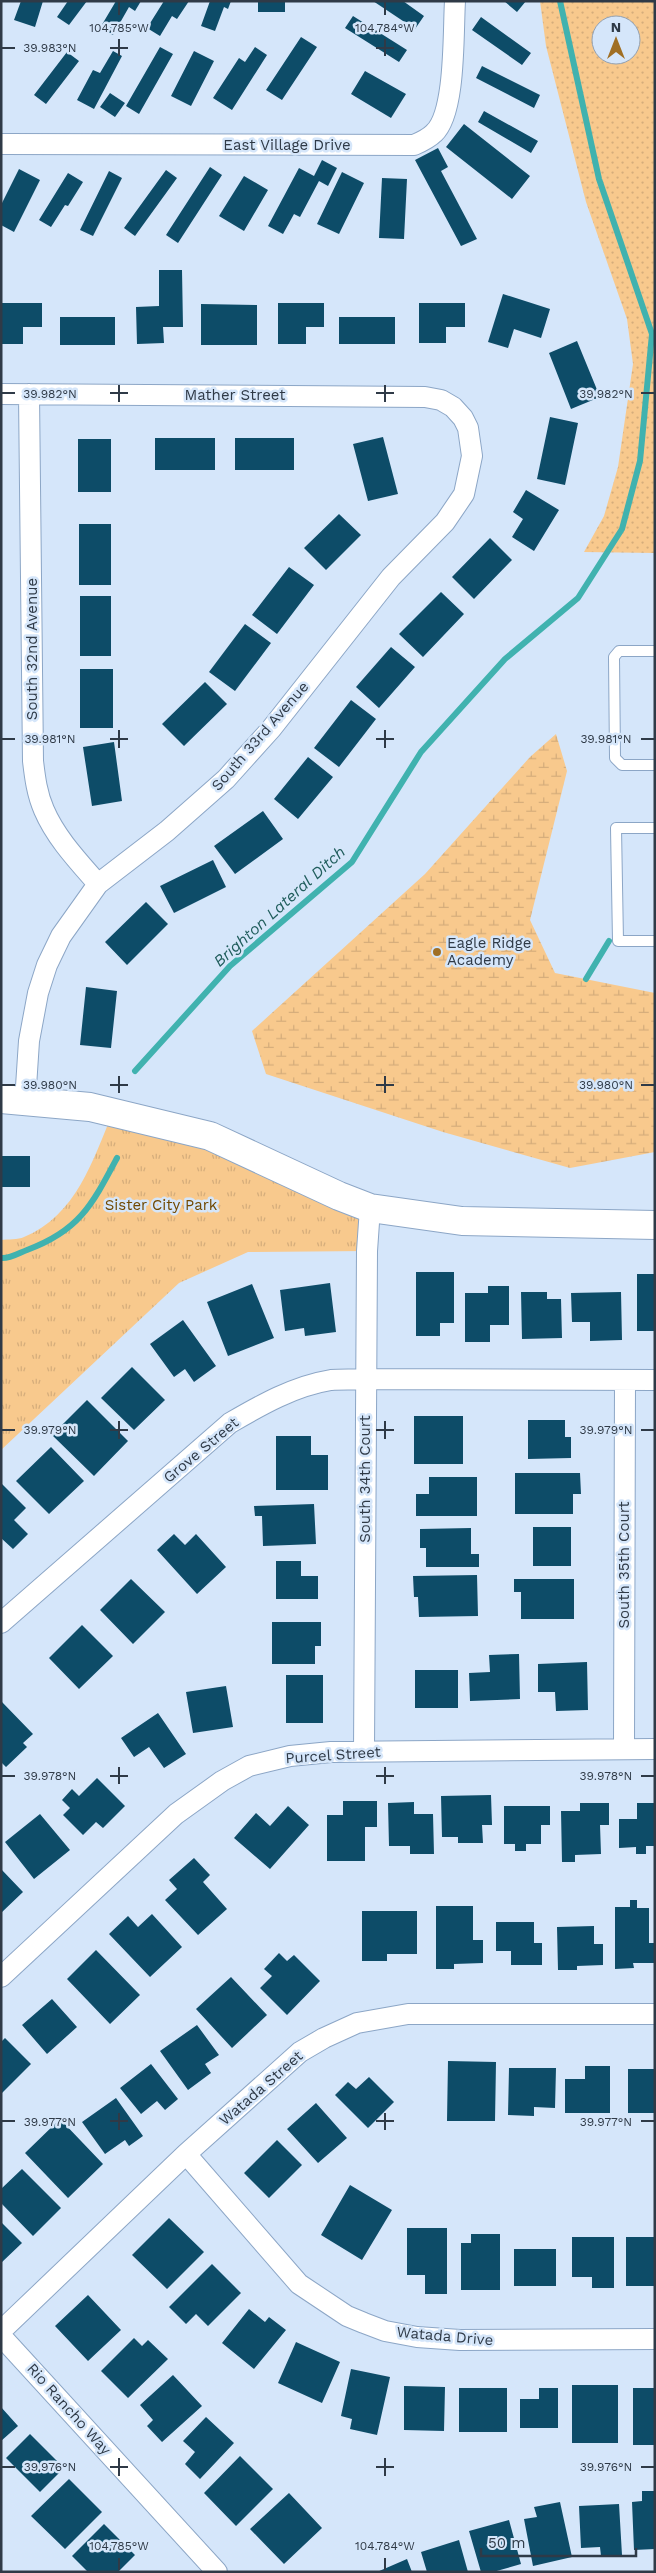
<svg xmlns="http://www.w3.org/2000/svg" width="656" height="2573" font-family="'Work Sans',sans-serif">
<defs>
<pattern id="grass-dots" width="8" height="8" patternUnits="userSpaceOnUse" patternTransform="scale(1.25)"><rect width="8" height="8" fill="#f8c98d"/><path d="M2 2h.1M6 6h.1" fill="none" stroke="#d5ad7b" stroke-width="1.8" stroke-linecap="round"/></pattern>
<pattern id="wetland-marsh" width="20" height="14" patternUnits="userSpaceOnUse" patternTransform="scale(1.25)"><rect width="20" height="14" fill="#f8c98d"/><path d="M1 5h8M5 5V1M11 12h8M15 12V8" fill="none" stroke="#d5ad7b"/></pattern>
<pattern id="park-tufts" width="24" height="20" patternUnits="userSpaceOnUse" patternTransform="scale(1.25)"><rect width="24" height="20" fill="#f8c98d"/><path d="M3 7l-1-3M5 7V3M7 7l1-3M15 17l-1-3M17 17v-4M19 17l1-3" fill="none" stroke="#d5ad7b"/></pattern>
</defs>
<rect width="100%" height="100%" fill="#d5e6fa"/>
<path fill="url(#grass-dots)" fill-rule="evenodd" d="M540,1H655V553L584,552L604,516L618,467L633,364L627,319L586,202L546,46ZM601,25H631V55H601Z"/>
<path fill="url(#wetland-marsh)" d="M556,734L567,771L530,920L555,973L655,993V1152L570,1168L443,1132L266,1074L252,1031L425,874L530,757Z"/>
<path fill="url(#park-tufts)" d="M113,1112L370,1208L367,1251L248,1252L179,1283L1,1450V1240C8,1239 18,1240 24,1237C76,1216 93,1160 113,1112Z"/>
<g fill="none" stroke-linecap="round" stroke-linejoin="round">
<path stroke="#40b2af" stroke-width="6" d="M586,979L609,941
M135,1071L230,966L352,862L421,752L505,659L578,598L622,529L640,461L652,334L599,179L560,1
M1,1258C10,1259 19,1253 27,1250C79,1231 92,1205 117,1158"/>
</g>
<path fill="#0d4c68" d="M21,1H43L35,27L14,20Z
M68,1H87L69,25L57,17Z
M116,1H141L135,11L129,7L113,35L100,28Z
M164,1H189L177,19L172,16L160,36L147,28Z
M210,1H231L228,9L224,7L215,31L201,26Z
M258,1H285V12H258Z
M373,1H403L424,16L415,29Z
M504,1H526L517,12Z
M353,16L407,50L399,62L345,28Z
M481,17L531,53L522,65L472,30Z
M301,37L317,47L282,100L266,90Z
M160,47L173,54L139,114L126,106Z
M255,47L267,55L232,110L213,98L239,58L245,62Z
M113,51L122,56L94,109L77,100L93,70L100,73Z
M194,51L214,61L191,106L171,96Z
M67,52L79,61L46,104L34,95Z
M482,66L540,95L534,108L476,78Z
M365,71L406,94L391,118L351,94Z
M110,93L125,103L115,117L100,107Z
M484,111L538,141L531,153L478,122Z
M464,124L530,176L512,199L446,147Z
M438,148L448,167L441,171L477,239L461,246L415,160Z
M322,160L337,168L328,186L319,181L300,217L294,214L283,234L268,226L299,168L314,176Z
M210,167L222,175L178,243L166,235Z
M19,169L40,180L14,232L1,225V205Z
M166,170L177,178L135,236L124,228Z
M109,171L122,178L93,236L80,230Z
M342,172L364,183L339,234L317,224Z
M68,173L83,182L68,206L65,205L51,227L39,220Z
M244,176L268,190L244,231L219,216Z
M382,178L407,179L404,239L379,238Z
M159,270H182L183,327H163L164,343L137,344L136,307L159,306Z
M503,294L550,309L541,338L514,329L508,348L488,342Z
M1,303H42V327H23V344H1Z
M278,303H324V327H306V344H278Z
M419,303H465V327H446V343H419Z
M201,304L257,305V345H201Z
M60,317H115V345H60Z
M339,317H395V344H339Z
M577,341L600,397L571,409L549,353Z
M550,417L578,423L565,485L537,479Z
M383,437L398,494L368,501L353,444Z
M155,438H215V470H155Z
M235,438H294V470H235Z
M78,439H111V492H78Z
M526,490L559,510L534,551L512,537L523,519L513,512Z
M339,514L361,535L326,570L304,548Z
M79,524H111V585H79Z
M490,538L512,560L474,599L452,577Z
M289,567L314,585L277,634L252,615Z
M441,592L464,614L423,657L399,634Z
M80,596H111V656H80Z
M245,624L271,643L235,691L209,672Z
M391,647L415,667L379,708L356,687Z
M80,669H113V728H80Z
M205,682L227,704L184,746L162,724Z
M351,700L376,719L339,767L314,748Z
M114,742L122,801L92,806L83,747Z
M308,757L333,777L298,819L274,799Z
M263,811L283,839L235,874L214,846Z
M213,860L226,887L174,913L160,886Z
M146,902L168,924L127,965L105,942Z
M86,987L117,991L111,1048L80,1045Z
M1,1156H30V1187H1Z
M416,1272H454V1323H440V1336H416Z
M637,1274H655V1331H637Z
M330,1283L336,1332L305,1336L304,1328L285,1331L280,1290Z
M252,1284L274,1338L228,1356L207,1302Z
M488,1286H509V1325H490V1342H465V1293H488Z
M521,1292H547V1299H561L562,1338L522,1339Z
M621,1292L622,1340L590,1341V1322H572L571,1293Z
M183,1320L216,1366L194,1382L185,1369L174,1377L150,1344Z
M132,1367L165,1400L134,1430L101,1398Z
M87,1400L128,1441L94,1476L52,1435Z
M414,1416H463V1464H414Z
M528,1420H565V1437H571V1458L528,1459Z
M276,1436H311V1455H328V1490H276Z
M51,1447L84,1481L49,1514L16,1481Z
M515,1473H580L581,1494H573V1514H515Z
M429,1477H477V1516H416V1494H429Z
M1,1483L26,1508L14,1520L28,1534L13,1549L1,1538Z
M314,1504L316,1544L263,1546L262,1516H255L254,1506Z
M533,1527H571V1566H533Z
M471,1528V1554H479V1567H426V1548H420V1529Z
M174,1534L185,1545L196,1534L226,1567L197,1594L157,1550Z
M276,1561H301V1576H318V1599H276Z
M477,1575L478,1616L419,1617L418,1597H414L413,1576Z
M131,1579L165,1612L133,1644L100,1610Z
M514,1579H574V1619H521V1592H514Z
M272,1622H321V1646H315V1664H272Z
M82,1625L113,1656L79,1689L49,1658Z
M519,1654L520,1699L470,1701L469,1673L490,1672L489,1655Z
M587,1662L588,1710L556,1711L555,1692H538V1664Z
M415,1670H458V1708H415Z
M286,1675H323V1723H286Z
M226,1686L233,1727L193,1733L186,1692Z
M1,1701L33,1734L23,1743L27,1747L6,1767L1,1762Z
M158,1713L186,1754L164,1768L149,1747L134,1757L121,1738Z
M97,1778L125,1806L103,1828L96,1822L83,1835L63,1815L70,1808L62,1800L72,1789L79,1796Z
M491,1795L492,1825H482L483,1843H458V1837H442L441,1796Z
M343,1801H377V1827H365V1861H327V1815H343Z
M414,1802V1814H433L434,1854H410V1846H389L388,1803Z
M580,1803H609V1825H600L601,1854L575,1855V1862H562L561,1811H580Z
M637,1803H655V1846H646V1854H636V1847L619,1848V1819H637Z
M288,1806L309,1825L270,1869L234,1838L256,1813L270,1826Z
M504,1806H550V1825H541V1844H526V1851H515V1844H504Z
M40,1814L70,1850L34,1879L5,1842Z
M194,1858L210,1875L203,1882L227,1909L198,1935L165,1900L177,1889L169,1880Z
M1,1869L23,1892L1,1913Z
M630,1900H637V1908H649V1943H655V1963H633L634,1968L615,1969V1907H630Z
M436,1906H473V1940H483V1963L454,1964V1969H436Z
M362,1911H417V1954H387V1961H362Z
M152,1914L182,1947L150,1977L109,1934L128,1916L138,1927Z
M496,1922H534V1943H542V1965H511V1951H496Z
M594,1926V1944H603V1965L577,1966V1970H558L557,1927Z
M96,1950L140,1995L110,2024L67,1979Z
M279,1953L287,1961L294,1955L320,1981L287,2015L260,1988L272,1976L264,1969Z
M231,1977L267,2015L232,2048L196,2009Z
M52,1999L77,2027L47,2054L22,2025Z
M197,2025L219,2055L205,2064L211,2073L188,2090L160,2051Z
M5,2038L31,2064L1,2094V2042Z
M448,2061L496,2062L495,2121H447Z
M151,2064L178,2099L165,2110L157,2101L141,2114L120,2088Z
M585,2066H610V2113H565V2079H585Z
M509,2068H556L555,2108L534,2107V2116L508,2115Z
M628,2069H655V2113H628Z
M369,2077L394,2102L368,2128L335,2095L348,2082L356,2089Z
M116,2098L143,2136L129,2146L125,2140L105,2154L82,2122Z
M316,2103L347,2138L318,2163L287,2129Z
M60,2119L103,2164L68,2198L25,2153Z
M277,2140L302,2165L269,2198L244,2173Z
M22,2169L61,2208L33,2236L1,2203V2189Z
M350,2185L392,2210L362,2260L321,2235Z
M169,2218L204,2252L167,2289L132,2255Z
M1,2222L22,2243L1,2263Z
M407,2228H447V2294H425V2275H407Z
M471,2234H500V2290H461V2243H471Z
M572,2237H614V2288H592V2277H572Z
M626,2237H655V2286H626Z
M514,2249H556V2286H514Z
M212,2264L241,2293L208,2326L196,2314L186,2324L169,2307Z
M88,2295L121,2330L88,2361L55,2326Z
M249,2309L265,2322L269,2317L286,2330L254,2369L222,2343Z
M134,2338L142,2346L148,2340L168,2359L128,2398L101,2371Z
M296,2342L340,2362L322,2403L278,2383Z
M351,2369L390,2377L377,2435L350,2429L352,2419L341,2416Z
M173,2375L202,2406L162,2442L147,2426L153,2420L140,2405Z
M572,2385H618V2443H572Z
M404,2386L445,2387L444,2431L404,2430Z
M459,2388H507V2432H459Z
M539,2388H558V2428H520V2399H539Z
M633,2388H655V2445H633Z
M1,2407L18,2426L1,2441Z
M206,2417L234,2443L200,2479L185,2464L195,2452L183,2441Z
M30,2434L64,2468L40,2492L6,2458Z
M240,2456L273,2489L236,2526L204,2493Z
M69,2479L102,2512L65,2549L31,2516Z
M642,2491H655V2549L634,2550L632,2502L642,2501Z
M289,2493L322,2528L284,2564L250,2529Z
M560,2502L572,2557L533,2566L524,2519L537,2517L534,2507Z
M619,2504L622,2555L601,2556L600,2547L581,2548L579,2506Z
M509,2520L521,2564L493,2572H481L469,2531Z
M104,2524L135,2555L118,2572H88L72,2556Z
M459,2540L468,2572H427L421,2552Z
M407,2559L412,2572H377Z"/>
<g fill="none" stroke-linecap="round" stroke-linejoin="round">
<defs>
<path id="lane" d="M655,651H619L614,657L615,758L622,765H655
M655,828H616L618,941H655"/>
<path id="street" d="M1,144L414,145C421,142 428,139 434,133C456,113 453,32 455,1
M1,394L425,397L441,400L453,407L463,418L468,428L472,456L464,494L445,522L391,577L271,729L226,779L167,831L98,884L61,936L47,965L38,993L29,1041L25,1102
M29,394L33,761C35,778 37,794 44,810C56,838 78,861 98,884
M1,1623L230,1423C261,1405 294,1386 331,1380C342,1379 354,1380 366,1379L655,1380
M624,1748L625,1381
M364,1751L367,1251L370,1208
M1,1977L176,1814L222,1781L249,1766L290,1756L331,1752L655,1749
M186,2154L299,2284L347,2316L364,2323L385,2331L417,2337L460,2340L655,2339
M1,2331L186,2154L300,2052L324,2038L357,2023L408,2014H655
M1,2336L217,2572"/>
<path id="secondary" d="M1,1099L90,1107L210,1136L339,1196L370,1208L462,1221L655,1225"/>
</defs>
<use href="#lane" stroke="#8ca6c6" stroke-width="12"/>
<use href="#street" stroke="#8ca6c6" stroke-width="22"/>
<use href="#secondary" stroke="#8ca6c6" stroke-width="30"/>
<use href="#lane" stroke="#fff" stroke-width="10"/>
<use href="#street" stroke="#fff" stroke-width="20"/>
<use href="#secondary" stroke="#fff" stroke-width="28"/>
</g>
<path fill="none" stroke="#2f3a47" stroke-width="2" d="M119,2V15M385,2V15M119,39V56M385,39V56M2,48H15M110,48H128M376,48H394M119,385V402M385,385V402M2,393H15M110,393H128M376,393H394M641,393H654M119,730V748M385,730V748M2,739H15M110,739H128M376,739H394M641,739H654M119,1076V1093M385,1076V1093M2,1085H15M110,1085H128M376,1085H394M641,1085H654M119,1421V1439M385,1421V1439M2,1430H15M110,1430H128M376,1430H394M641,1430H654M119,1767V1784M385,1767V1784M2,1776H15M110,1776H128M376,1776H394M641,1776H654M119,2113V2130M385,2113V2130M2,2121H15M110,2121H128M376,2121H394M641,2121H654M119,2458V2476M385,2458V2476M2,2467H15M110,2467H128M376,2467H394M641,2467H654M119,2558V2570M385,2558V2570"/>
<circle fill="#a06f24" stroke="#d5e6fa" stroke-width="2" cx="437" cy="952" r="5"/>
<g text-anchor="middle" stroke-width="5" stroke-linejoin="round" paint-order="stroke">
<g font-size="15" fill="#2f3a47" stroke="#d5e6fa">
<text x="287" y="150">East Village Drive</text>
<text x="235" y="400">Mather Street</text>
<text transform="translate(32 649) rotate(-90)" y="5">South 32nd Avenue</text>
<text transform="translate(260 736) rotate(-49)" y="5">South 33rd Avenue</text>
<text transform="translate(201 1450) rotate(-40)" y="5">Grove Street</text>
<text transform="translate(365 1479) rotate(-90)" y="5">South 34th Court</text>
<text transform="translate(624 1565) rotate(-90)" y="5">South 35th Court</text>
<text transform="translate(333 1755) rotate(-4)" y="5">Purcel Street</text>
<text transform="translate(261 2088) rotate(-41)" y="5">Watada Street</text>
<text transform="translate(445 2336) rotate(5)" y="5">Watada Drive</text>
<text transform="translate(69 2409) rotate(48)" y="5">Rio Rancho Way</text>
</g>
<g font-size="15" fill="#2f3a47" stroke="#d5e6fa" text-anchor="start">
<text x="447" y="948">Eagle Ridge<tspan x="447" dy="17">Academy</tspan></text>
</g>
<g font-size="15" fill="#704800" stroke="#d5e6fa">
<text x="161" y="1210">Sister City Park</text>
</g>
<g font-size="16" font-style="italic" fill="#215e5d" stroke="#d5e6fa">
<text transform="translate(279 906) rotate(-42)" y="6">Brighton Lateral Ditch</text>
</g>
</g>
<g font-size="12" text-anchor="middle" fill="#2f3a47" stroke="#d5e6fa" stroke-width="5" stroke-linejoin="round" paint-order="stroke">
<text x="119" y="32">104.785°W</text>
<text x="385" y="32">104.784°W</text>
<text x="50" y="52">39.983°N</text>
<text x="50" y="398">39.982°N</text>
<text x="606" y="398">39.982°N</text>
<text x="50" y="743">39.981°N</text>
<text x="606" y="743">39.981°N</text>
<text x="50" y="1089">39.980°N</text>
<text x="606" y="1089">39.980°N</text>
<text x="50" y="1434">39.979°N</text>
<text x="606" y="1434">39.979°N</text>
<text x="50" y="1780">39.978°N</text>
<text x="606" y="1780">39.978°N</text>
<text x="50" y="2126">39.977°N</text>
<text x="606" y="2126">39.977°N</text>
<text x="50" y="2471">39.976°N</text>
<text x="606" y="2471">39.976°N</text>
<text x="119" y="2550">104.785°W</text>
<text x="385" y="2550">104.784°W</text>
</g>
<rect width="656" height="2573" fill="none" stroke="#2f3a47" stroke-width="5"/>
<g transform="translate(616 40)"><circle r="24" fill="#d5e6fa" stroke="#93a1b2"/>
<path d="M0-4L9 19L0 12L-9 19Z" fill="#a06f24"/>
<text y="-8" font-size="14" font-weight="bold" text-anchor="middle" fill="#2f3a47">N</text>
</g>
<path d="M481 2548v8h155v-8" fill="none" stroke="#2f3a47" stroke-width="2.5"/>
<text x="488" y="2548" font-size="15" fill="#2f3a47" stroke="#d5e6fa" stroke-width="4" paint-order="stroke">50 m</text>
</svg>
